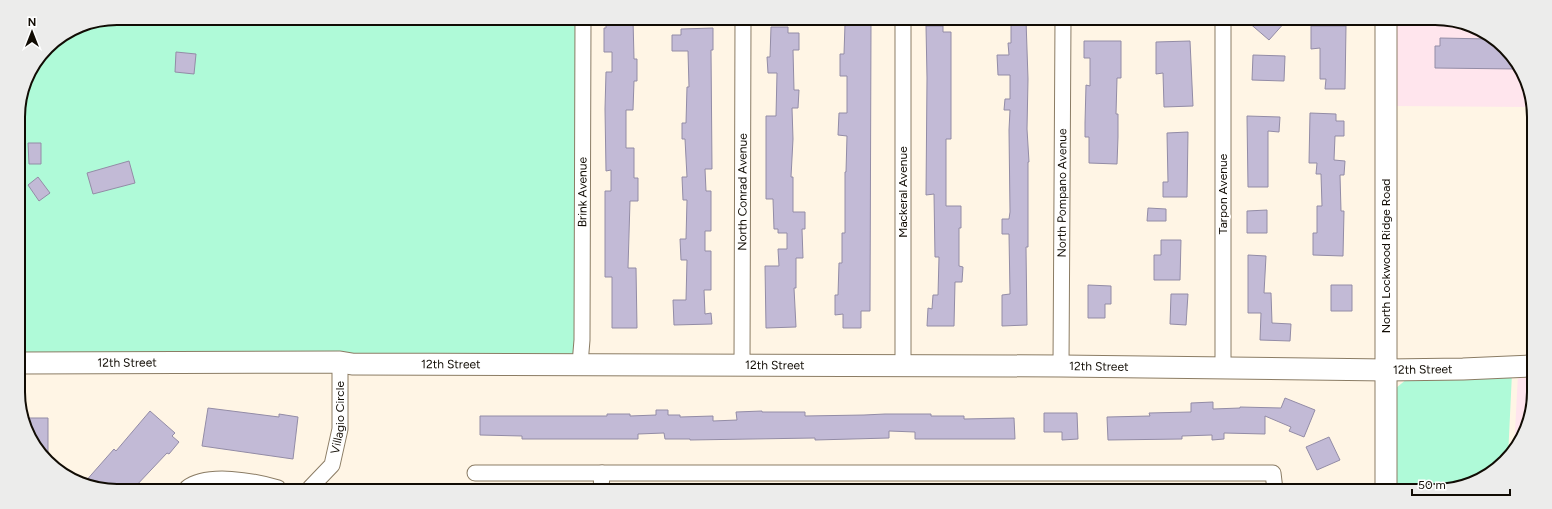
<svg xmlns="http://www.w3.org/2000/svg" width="1552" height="509" font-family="Figtree,sans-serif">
<rect width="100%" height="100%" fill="#fff5e5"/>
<path fill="#ffe5ed" d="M1393,21H1461L1509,51L1532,98V107L1393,106Z
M1518,374H1531V418L1517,447L1514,450Z"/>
<path fill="#affad8" d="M117,18L576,19L574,357L20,355L18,111L26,79L47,47L79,25Z
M1512,373L1508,457L1496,470L1441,491H1391L1396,388L1407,379Z"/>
<path fill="#c2bad6" stroke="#938ca6" d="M606,19H633L634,59H637V81H634L633,110H626V148H634V178H638V201H630L628,268H636L637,328H612V277H605V191H611V170L606,171L605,109L606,72H612V52H604V28H606Z
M1011,20H1026L1028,79L1027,129L1029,162H1028V247H1026L1027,325L1002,326V295L1010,294L1009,234H1002V219H1009L1010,212L1009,130L1010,110H1004L1005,99H1010V75H998L997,55H1009L1008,43H1011Z
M1247,21H1286L1269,40Z
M845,24H871L870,311H861V328H843V314L835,315V295H838L839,263H842V233H845V172H846L847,136L838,135L839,113H847V76H840V54H844Z
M926,26H943V32H951V139H946V206H961V228H959V266L963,267L962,282H955L954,326H927L928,308L932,309L933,295H938L939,257H935L934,194L926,195L927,78Z
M1311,26H1346L1345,89H1325L1326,79H1320V48L1311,49Z
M771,27H788V33H799V50H793L794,90H799L798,108H792L793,139L791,177H793V212H805V229H802L803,258H796V288H794L796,327L766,328L765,266H779L778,249H787V233H778V229H774L773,199H766V116H776L777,73H768L767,57H770Z
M713,28V50H711L712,169H705L706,191H711V231H705V251H711V290H704L705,314L711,313L712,324L674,325L673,300H686L687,260H681L680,239H686L687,200H683L682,177H687L685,139H682V123H686L687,87H689L688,51H672V35H681V29Z
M1440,38L1489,39L1509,51L1518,69L1435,68V46H1440Z
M1084,41H1121V78H1117L1116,114H1118V137L1117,164L1089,163V137H1085V123L1086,85L1090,86V58H1084Z
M1190,41L1193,106L1164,107L1163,73L1156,74V42Z
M176,52L196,54L194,74L175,72Z
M1253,55L1285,56L1284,81L1252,80Z
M1310,113L1336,114V121H1344V136H1335L1334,160L1345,161L1344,175H1340L1341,211H1344L1343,256L1313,255V233H1317V206H1322L1321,174H1316L1317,163H1309Z
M1247,116L1280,117L1279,132L1268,131V187H1248Z
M1188,132L1187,197H1163V182H1168L1167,133Z
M28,143H41V164H29Z
M129,161L135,183L93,194L87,173Z
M38,177L50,193L39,201L28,185Z
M1148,208L1166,209V221H1147Z
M1267,210V233H1247V211Z
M1161,240H1181L1180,280H1154V255H1161Z
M1248,255L1266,256L1264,293H1271L1272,323L1291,324L1290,341L1260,340L1261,313H1248Z
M1088,285L1111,286V304H1105V318H1088Z
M1331,285H1352V311H1331Z
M1171,294H1188L1186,325L1170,324Z
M1285,398L1315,410L1304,437L1289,431L1291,427L1265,416V434L1224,433V439L1212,440V435L1182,436V439L1108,440L1107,417L1150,416L1149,413L1191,412V403L1213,402V409L1240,408V407L1281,408Z
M208,408L279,417V414L298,417L293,459L202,446Z
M656,410H668V415H680V417L713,416V421L737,420L736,412L762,411V412H805V416L864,415L885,414H931V416H964V419L1014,418L1015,439H915V432L889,431V438L815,440V438L690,440V439H665L664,433L638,434V439H522V436L480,435V416H607V414H630V416L656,415Z
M150,411L175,433L172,436L179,442L169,454L167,453L134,488H91L84,483L114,449L116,451Z
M1044,413H1077L1078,439L1062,440V432H1044Z
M23,418H48V461L43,458Z
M1329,437L1340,460L1317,470L1306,447Z"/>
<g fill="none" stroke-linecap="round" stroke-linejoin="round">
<defs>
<g id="street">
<path d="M903,20V365"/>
<path d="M1223,21V367"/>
<path id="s1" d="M580,364L582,340L583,19"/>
<path id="s2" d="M742,365L743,20"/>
<path id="s3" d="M1061,366L1063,20"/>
<path d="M475,473H1273L1275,490"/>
<path d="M187,488C207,472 255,481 278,488"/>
<path id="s4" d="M310,488L332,465L340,429V362"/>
<path d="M601,489L602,473"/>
</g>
<g id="secondary">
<path id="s5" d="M20,363L340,362L352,364L1061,366L1387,370L1463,369L1531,366"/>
<path d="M1386,491V21"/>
</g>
</defs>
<use href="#street" stroke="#8b7c64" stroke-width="17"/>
<use href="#secondary" stroke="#8b7c64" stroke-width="23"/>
<use href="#street" stroke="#fff" stroke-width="15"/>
<use href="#secondary" stroke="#fff" stroke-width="21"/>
</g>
<g text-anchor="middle" stroke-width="4" stroke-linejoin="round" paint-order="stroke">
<g font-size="12" fill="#110c04" stroke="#fff">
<text dy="4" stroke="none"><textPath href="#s1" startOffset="172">Brink Avenue</textPath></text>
<text dy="4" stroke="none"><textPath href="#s2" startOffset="173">North Conrad Avenue</textPath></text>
<text transform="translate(903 192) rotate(-90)" y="4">Mackeral Avenue</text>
<text dy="4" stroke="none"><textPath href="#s3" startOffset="173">North Pompano Avenue</textPath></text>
<text transform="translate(1223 194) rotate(-90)" y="4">Tarpon Avenue</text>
<text transform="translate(1386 256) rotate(-90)" y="4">North Lockwood Ridge Road</text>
<text dy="4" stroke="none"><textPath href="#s5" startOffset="107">12th Street</textPath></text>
<text dy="4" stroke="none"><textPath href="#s5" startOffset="431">12th Street</textPath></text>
<text dy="4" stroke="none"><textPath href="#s5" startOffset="755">12th Street</textPath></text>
<text dy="4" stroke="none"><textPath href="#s5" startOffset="1079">12th Street</textPath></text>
<text dy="4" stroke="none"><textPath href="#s5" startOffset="1403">12th Street</textPath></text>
<text dy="4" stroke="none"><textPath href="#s4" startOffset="80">Villagio Circle</textPath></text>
</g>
</g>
<path d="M0 0H1552V509H0ZM117 25H1435A92 92 0 0 1 1527 117V392A92 92 0 0 1 1435 484H117A92 92 0 0 1 25 392V117A92 92 0 0 1 117 25Z" fill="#ececeb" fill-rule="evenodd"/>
<path fill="none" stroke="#110c04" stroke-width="2" d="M117 25H1435A92 92 0 0 1 1527 117V392A92 92 0 0 1 1435 484H117A92 92 0 0 1 25 392V117A92 92 0 0 1 117 25Z"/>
<g transform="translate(32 32)" stroke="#ffffff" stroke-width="3" paint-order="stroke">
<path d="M0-3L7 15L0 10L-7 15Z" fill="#110c04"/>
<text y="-6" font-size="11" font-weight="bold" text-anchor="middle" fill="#110c04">N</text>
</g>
<path d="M1412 489v6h98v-6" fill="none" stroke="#110c04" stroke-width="2"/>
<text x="1418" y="489" font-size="12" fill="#110c04" stroke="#ffffff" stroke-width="3" paint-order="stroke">50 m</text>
</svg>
